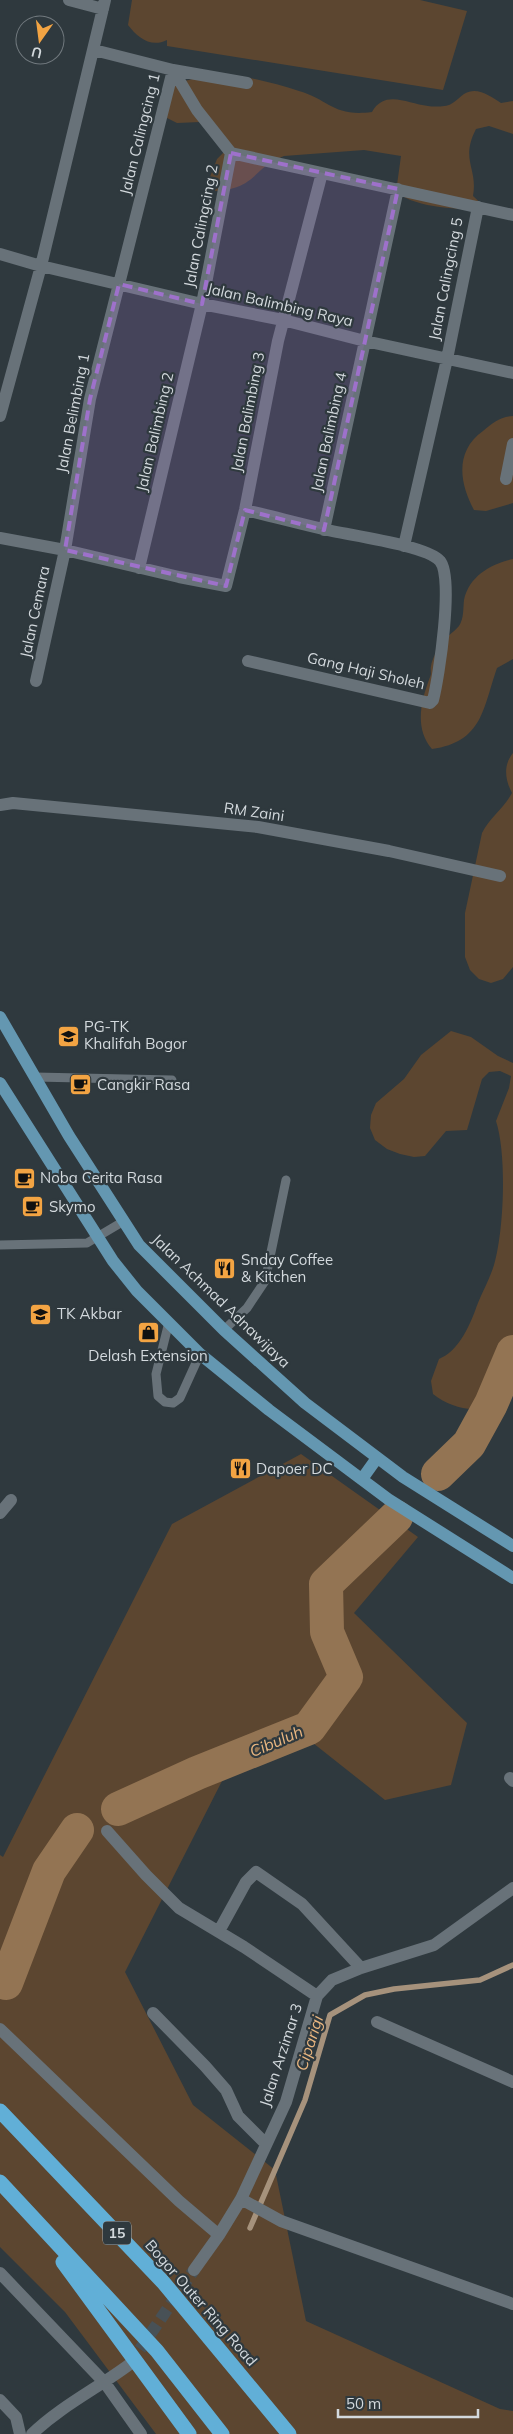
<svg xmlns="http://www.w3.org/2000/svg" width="513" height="2434" font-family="Mulish,sans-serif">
<rect width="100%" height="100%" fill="#2f393e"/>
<path fill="#5c4630" d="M132,0H420L467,11L443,90L167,46V40C151,48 138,38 128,25Z
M204,76C215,76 227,74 239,76C258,79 280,85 299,91C330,100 333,117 372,112C385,89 408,104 428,106C433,107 446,107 451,104C459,100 463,91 474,91C484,91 493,98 501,103L513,101V134L489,126L476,129C460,160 478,168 473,196L488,210C460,209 418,209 396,192L401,156L364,150L284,156C253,167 257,189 215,191L208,182L217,159L227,149L200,122L177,123L165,117L162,94L181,82Z
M513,416V503L486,511L474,510C459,482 455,451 483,431C493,423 499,417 513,416Z
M513,559V659L497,668C483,708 483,742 432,749C414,728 421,701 430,677C432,673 430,670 431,666C432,659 438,648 442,642C447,636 454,632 459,626C464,618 463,609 464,600C469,576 491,564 513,559Z
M513,753V967L503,979L491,983L479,979L470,970L465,957V913L482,833C490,817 504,808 512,793C505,780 503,765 513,753Z
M451,1031L471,1037L498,1056L513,1063V1388C492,1416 459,1414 433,1394L431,1381L439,1359C458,1351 468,1329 475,1311C480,1296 489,1281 494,1265C504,1231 507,1155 496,1121L509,1088L511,1076L500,1071L489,1072L482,1079L467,1130L446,1131L425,1156L414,1157L400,1154L387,1149L375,1140L370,1128L371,1115L376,1103L404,1079L421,1055Z
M301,1454L418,1537L354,1613L467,1723L451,1785L385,1800L313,1743L223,1779L125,1972L193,2105L275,2170L306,2321L500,2409L513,2411V2434H156L65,2312L0,2247V1855L3,1857L172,1524Z"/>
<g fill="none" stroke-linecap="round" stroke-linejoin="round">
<path stroke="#a6927c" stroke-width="5.5" d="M250,2228L305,2100L330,2015L365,1995L394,1989L480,1980L513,1965"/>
<path stroke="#937453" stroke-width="34" d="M438,1474L469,1444L491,1404L513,1352
M118,1809L197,1773L309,1728L346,1677L327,1632L326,1584L396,1517
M6,1983L49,1871L77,1830"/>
<path stroke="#485156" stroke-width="12" stroke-dasharray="12 6" stroke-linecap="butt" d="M130,2364L194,2270"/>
<path stroke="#687279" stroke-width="9" d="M35,1077L172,1080
M0,1245L87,1243L124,1221
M169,1322L156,1374L158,1396L165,1402L173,1403L180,1398L200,1354
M224,1330L247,1308L265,1281L286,1180"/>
<path stroke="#687279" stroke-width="12" d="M69,0L103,9
M173,70L247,83
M322,173L513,215
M0,254L41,266L202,304L283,320L365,341L513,373
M0,416L41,266L105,0
M506,479L513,444
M245,510C271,516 297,523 323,529C346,535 427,545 440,561C454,577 439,677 433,700L430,703L248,661
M324,530L398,189
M0,538L65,550L179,577L226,586L245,510L278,341L322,173L231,153L197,110L173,70
M404,546L447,359L478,207
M139,568L202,304L231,153
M36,681L65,550L90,399L173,70L94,50
M0,805L13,803L258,827L389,851L500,876
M0,1513L11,1500
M510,1778L513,1781
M107,1831L146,1875L179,1908L244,1947L317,1996
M219,1931L246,1882L256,1872L302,1904L361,1968
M153,2013L205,2066L226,2090L238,2116L266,2144
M377,2022L513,2082
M0,2029L179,2201L219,2235
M241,2199L281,2221L513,2304
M194,2270L219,2235L241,2199L286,2102L317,1996L332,1980L361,1968L434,1945L513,1888
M0,2273L105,2383L141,2434
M0,2400L16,2417L20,2434
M32,2434C61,2406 98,2388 130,2364"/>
<path stroke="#6497b1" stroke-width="12" d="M0,1017L69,1136L139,1245L224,1330L305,1403L403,1477L513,1546
M0,1083L113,1261L137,1291L200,1354L269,1410L388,1499L513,1578
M362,1479L377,1458"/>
<path stroke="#61afd7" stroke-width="15" d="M0,2111L163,2282L289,2434
M0,2182L157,2351L222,2434
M63,2262L189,2434"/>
</g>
<path fill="#9e71cb" fill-opacity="0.2" stroke="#9e71cb" stroke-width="4" stroke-dasharray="10 6" stroke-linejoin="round" d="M231,153L398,189L324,530L245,510L226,586L65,550L90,399L119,284L202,304Z"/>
<defs>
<symbol id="school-square" viewBox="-11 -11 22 22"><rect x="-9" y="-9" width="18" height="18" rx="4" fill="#f3a443" stroke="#2f393e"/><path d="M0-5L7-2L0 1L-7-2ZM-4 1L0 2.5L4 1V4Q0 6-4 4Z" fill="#111"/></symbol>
<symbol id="cafe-square" viewBox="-11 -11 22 22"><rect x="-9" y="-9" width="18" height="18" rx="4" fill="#f3a443" stroke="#2f393e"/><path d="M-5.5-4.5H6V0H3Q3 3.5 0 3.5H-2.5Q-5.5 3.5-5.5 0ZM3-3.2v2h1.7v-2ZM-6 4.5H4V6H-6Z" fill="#111"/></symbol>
<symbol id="restaurant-square" viewBox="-11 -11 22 22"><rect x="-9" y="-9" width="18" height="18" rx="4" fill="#f3a443" stroke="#2f393e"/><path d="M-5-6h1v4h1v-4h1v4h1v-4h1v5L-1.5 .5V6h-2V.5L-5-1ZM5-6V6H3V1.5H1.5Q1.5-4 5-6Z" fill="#111"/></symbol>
<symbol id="shop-square" viewBox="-11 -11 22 22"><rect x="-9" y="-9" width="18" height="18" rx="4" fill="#f3a443" stroke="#2f393e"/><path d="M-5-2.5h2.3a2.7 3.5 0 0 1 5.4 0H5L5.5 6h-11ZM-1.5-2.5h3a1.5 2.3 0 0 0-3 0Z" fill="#111"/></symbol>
</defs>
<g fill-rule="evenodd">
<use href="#school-square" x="56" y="1024" width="25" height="25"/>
<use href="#cafe-square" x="68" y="1072" width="25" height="25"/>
<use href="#cafe-square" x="12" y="1166" width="25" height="25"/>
<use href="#cafe-square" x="20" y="1194" width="25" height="25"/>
<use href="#restaurant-square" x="212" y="1256" width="25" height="25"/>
<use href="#school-square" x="28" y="1302" width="25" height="25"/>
<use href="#shop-square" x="136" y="1320" width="25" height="25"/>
<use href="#restaurant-square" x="228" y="1456" width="25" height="25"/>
</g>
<g text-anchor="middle" stroke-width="4.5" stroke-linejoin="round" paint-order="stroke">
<rect fill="#2f393e" stroke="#a2a9ad" stroke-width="1" x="103" y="2221.5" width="28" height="23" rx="4"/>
<g font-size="14" font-weight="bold" fill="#d3d9dd">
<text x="117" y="2238">15</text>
</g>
<g font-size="15" fill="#d3d9dd" stroke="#2f393e">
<text transform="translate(140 134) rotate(-76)" y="5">Jalan Calingcing 1</text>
<text transform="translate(201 226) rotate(-79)" y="5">Jalan Calingcing 2</text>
<text transform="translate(446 279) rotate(-79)" y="5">Jalan Calingcing 5</text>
<text transform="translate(280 305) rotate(13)" y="5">Jalan Balimbing Raya</text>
<text transform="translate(248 412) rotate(-79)" y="5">Jalan Balimbing 3</text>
<text transform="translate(73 413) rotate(-79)" y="5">Jalan Belimbing 1</text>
<text transform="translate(155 432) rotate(-77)" y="5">Jalan Balimbing 2</text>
<text transform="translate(329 432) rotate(-78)" y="5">Jalan Balimbing 4</text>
<text transform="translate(35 612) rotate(-78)" y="5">Jalan Cemara</text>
<text transform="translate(366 671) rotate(13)" y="5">Gang Haji Sholeh</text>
<text transform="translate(254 812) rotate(8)" y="5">RM Zaini</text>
<text transform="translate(221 1301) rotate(44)" y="5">Jalan Achmad Adnawijaya</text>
<text transform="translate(281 2055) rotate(-72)" y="5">Jalan Arzimar 3</text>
<text transform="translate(201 2303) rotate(49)" y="5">Bogor Outer Ring Road</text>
</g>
<g font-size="15" fill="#d3d9dd" stroke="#2f393e" text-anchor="start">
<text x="84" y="1032">PG-TK<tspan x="84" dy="17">Khalifah Bogor</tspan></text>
<text x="97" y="1090">Cangkir Rasa</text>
<text x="40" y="1183">Noba Cerita Rasa</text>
<text x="49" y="1212">Skymo</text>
<text x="241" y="1265">Snday Coffee<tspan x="241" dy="17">&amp; Kitchen</tspan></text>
<text x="57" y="1319">TK Akbar</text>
<text x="148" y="1361" text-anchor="middle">Delash Extension</text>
<text x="256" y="1474">Dapoer DC</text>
</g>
<g font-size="16" font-style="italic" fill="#e9b680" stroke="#2f393e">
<text transform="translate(276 1741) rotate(-23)" y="6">Cibuluh</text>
<text transform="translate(309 2043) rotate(-72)" y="6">Ciparigi</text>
</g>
</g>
<g transform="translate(40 40) rotate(194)"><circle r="24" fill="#2f393e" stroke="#71797e"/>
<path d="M0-4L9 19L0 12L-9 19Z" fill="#f3a443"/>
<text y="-8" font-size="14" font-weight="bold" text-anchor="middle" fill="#d3d9dd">U</text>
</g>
<path d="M338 2409v8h140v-8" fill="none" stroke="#d3d9dd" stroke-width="2.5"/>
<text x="346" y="2409" font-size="15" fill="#d3d9dd" stroke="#2f393e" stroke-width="4" paint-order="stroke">50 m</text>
</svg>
